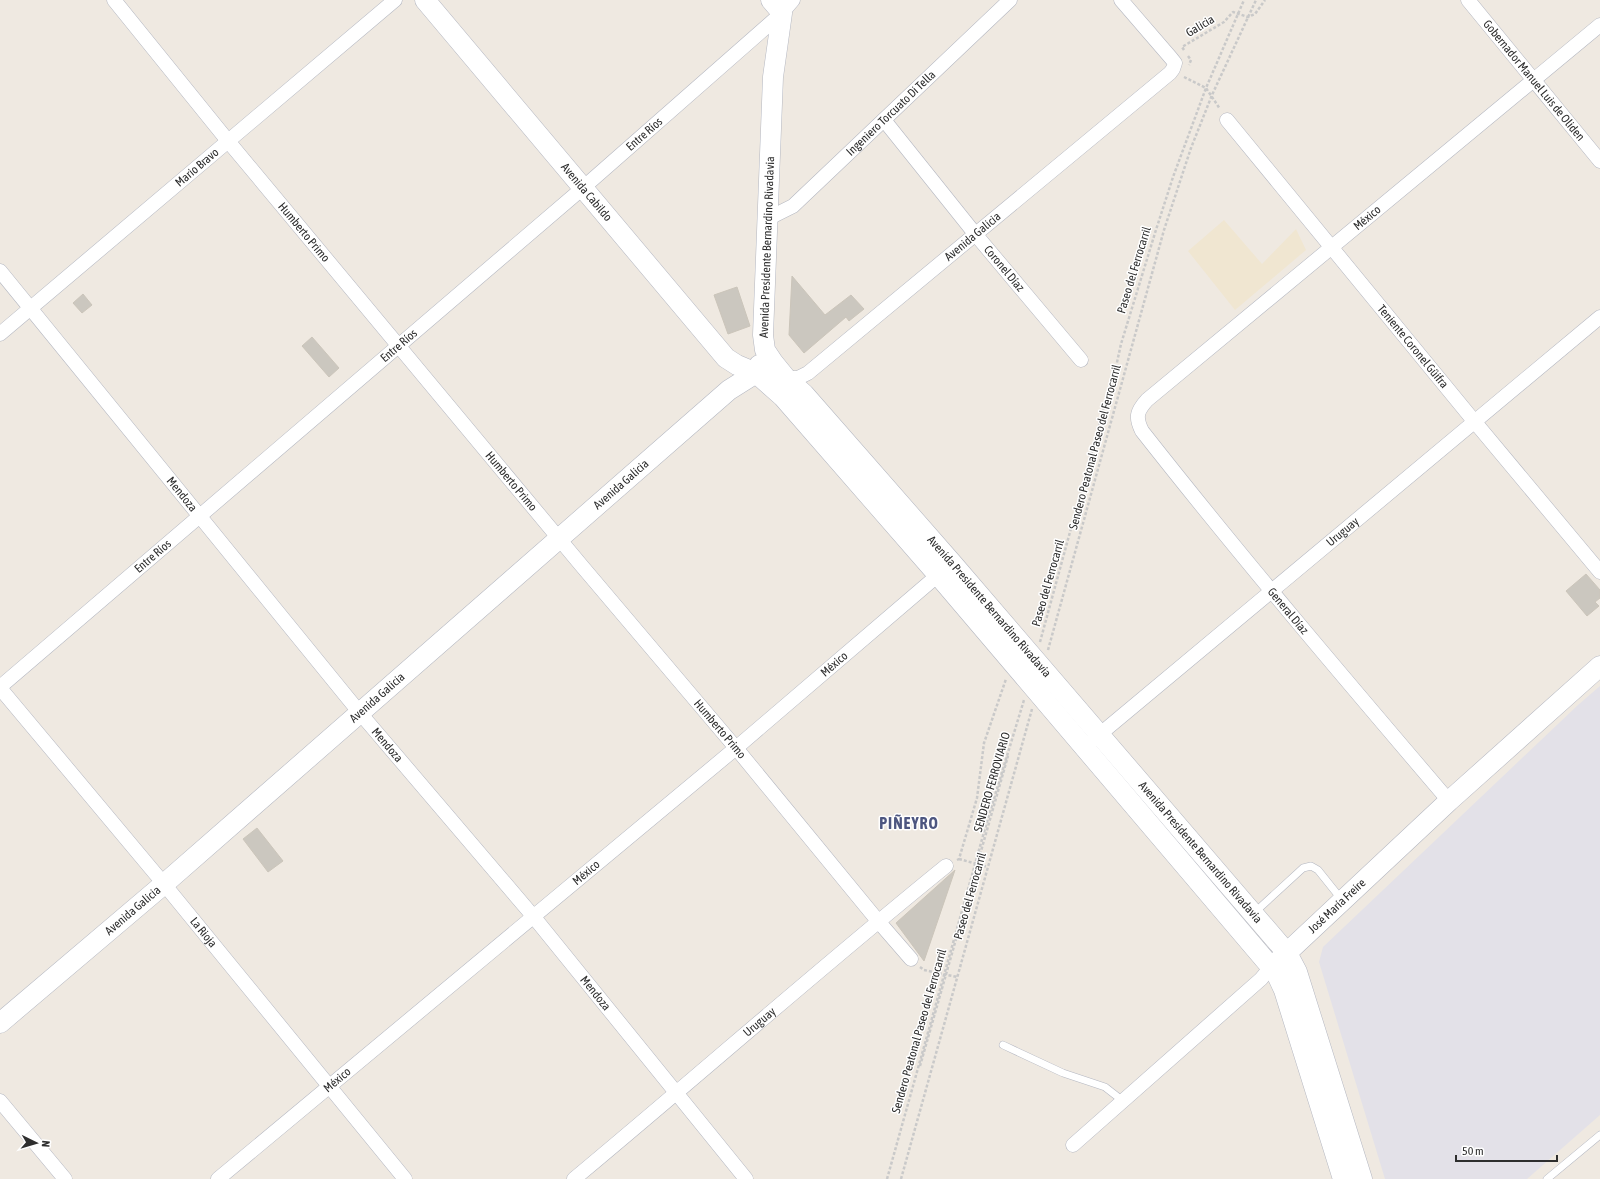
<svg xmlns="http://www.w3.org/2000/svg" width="1600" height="1179" font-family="'Asap Condensed',sans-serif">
<rect width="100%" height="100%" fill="#efe9e1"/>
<path fill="#e3e1e8" d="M1600,686V1115L1527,1179H1385L1319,962L1323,947L1578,705Z"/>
<path fill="#f0e6d1" d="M1224,220L1262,264L1296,229L1306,250L1235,310L1188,251Z"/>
<path fill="#cbc7bf" stroke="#cbc5ba" d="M792,276L825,315L851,295L864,309L849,321L846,317L804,353L789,335Z
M737,287L750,326L728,334L714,295Z
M83,294L92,305L82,313L73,303Z
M312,337L339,368L329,377L302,346Z
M1586,574L1600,590V598L1595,602L1599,606L1587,616L1566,591Z
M257,828L283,861L268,872L243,839Z
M955,870L924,961L896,923Z"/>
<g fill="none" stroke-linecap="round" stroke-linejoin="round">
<defs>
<path id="lane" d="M1254,913L1303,868L1311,866L1318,870L1342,900
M1003,1045L1063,1073L1105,1087L1123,1101
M1547,1179L1600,1135"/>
<g id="street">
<path id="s1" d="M114,0L228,141L581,565L736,748L878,921L911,959"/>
<path id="s2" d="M1468,0L1600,161"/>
<path id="s3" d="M884,120L976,235L1081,360"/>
<path id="s4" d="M1227,120L1474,421L1600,572"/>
<path id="s5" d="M767,219L793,206L1010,0"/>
<path id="s6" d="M0,271L360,713L533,916L746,1179"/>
<path id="s7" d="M0,334L395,0"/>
<path id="s8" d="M782,378H798L808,373L1170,73L1173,69L1175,63L1171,58L1121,0"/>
<path id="s9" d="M0,687L584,187L782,13L793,0"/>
<path id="s10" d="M0,688L164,884L405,1179"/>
<path id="s11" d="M1093,740L1600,317"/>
<path id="s12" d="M1449,801C1345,679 1241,557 1142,431C1135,417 1137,411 1147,400L1600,25"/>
<path d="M0,1101L65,1179"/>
<path d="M1073,1145L1261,979L1271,967"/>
<path id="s13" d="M218,1179L736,748L944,570"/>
<path id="s14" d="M574,1179C699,1075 820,968 946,866"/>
</g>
<g id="secondary">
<path id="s15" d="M425,0L726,358L737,365L756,373L783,397L938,575L1271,967L1277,975L1284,990L1343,1179"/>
<path id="s16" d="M771,0L782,13L773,77L763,335L765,350L773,362L786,378L804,394L952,563L1287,953L1297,972L1362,1179"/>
<path id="s17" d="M1277,962L1449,801L1600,666"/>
<path id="s18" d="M0,1023L164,884L729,390L756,373L759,365"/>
</g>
</defs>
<use href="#lane" stroke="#b4b7c1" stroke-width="8"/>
<use href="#street" stroke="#b4b7c1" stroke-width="15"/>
<use href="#secondary" stroke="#b4b7c1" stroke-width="21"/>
<path stroke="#c9c9c9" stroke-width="2.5" stroke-dasharray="3 2" stroke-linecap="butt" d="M1184,50L1182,47L1224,22L1233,12L1248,17L1255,14L1265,0
M1188,56L1191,60L1189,65
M1184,77L1206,88L1220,109
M1040,642L1106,400L1114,376L1121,344L1155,233L1173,177L1206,88L1244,0
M1048,650L1164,230L1191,148L1212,95L1256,0
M959,859L988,867
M957,860L959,859L977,798L984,743L1006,679
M920,967L924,970L957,977
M920,1066L1008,756
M887,1179L986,825L1024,700
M901,1179L1032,709"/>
<use href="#lane" stroke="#fff" stroke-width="7"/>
<use href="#street" stroke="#fff" stroke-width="14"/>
<use href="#secondary" stroke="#fff" stroke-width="20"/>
</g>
<g text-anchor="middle" stroke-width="3" stroke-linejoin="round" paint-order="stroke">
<g font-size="12" fill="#2e2e2e" stroke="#fff">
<text transform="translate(1200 26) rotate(-31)" y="4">Galicia</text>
<text dy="4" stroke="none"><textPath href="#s2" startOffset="104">Gobernador Manuel Luis de Oliden</textPath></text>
<text dy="4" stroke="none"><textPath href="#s5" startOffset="164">Ingeniero Torcuato Di Tella</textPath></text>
<text dy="4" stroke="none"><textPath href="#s9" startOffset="849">Entre Ríos</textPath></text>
<text dy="4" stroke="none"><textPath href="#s7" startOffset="258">Mario Bravo</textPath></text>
<text dy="4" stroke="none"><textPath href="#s15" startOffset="251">Avenida Cabildo</textPath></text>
<text dy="4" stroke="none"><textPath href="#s12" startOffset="801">México</textPath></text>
<text dy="4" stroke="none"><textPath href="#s1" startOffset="300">Humberto Primo</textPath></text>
<text dy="4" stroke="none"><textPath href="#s8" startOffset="241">Avenida Galicia</textPath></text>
<text transform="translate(767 247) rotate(-88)" y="4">Avenida Presidente Bernardino Rivadavia</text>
<text dy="4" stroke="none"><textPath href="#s3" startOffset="191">Coronel Díaz</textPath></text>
<text transform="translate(1134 270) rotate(-73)" y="4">Paseo del Ferrocarril</text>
<text dy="4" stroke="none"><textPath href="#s9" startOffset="525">Entre Ríos</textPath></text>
<text dy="4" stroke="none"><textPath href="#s4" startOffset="293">Teniente Coronel Güifra</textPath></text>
<text transform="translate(1095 447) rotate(-75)" y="4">Sendero Peatonal Paseo del Ferrocarril</text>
<text dy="4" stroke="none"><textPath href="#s1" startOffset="624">Humberto Primo</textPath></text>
<text dy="4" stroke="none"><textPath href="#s18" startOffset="822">Avenida Galicia</textPath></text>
<text dy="4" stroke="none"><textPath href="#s6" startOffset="288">Mendoza</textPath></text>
<text dy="4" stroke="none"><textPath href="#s11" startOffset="325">Uruguay</textPath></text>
<text dy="4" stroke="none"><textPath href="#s9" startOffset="201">Entre Ríos</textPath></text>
<text transform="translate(1048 583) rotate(-74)" y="4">Paseo del Ferrocarril</text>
<text dy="4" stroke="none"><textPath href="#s16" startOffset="696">Avenida Presidente Bernardino Rivadavia</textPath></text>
<text transform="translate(1288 611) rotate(50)" y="4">General Díaz</text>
<text dy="4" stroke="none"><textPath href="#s13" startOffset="803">México</textPath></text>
<text dy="4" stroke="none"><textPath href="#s18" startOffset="498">Avenida Galicia</textPath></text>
<text dy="4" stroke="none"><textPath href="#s1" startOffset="948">Humberto Primo</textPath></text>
<text dy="4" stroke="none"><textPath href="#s6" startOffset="612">Mendoza</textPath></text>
<text transform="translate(992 782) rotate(-74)" y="4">SENDERO FERROVIARIO</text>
<text dy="4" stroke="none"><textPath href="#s16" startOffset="1020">Avenida Presidente Bernardino Rivadavia</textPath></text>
<text dy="4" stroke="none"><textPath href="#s13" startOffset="479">México</textPath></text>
<text transform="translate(970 896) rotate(-74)" y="4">Paseo del Ferrocarril</text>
<text dy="4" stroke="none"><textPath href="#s17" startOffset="82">José María Freire</textPath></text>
<text dy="4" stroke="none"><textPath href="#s18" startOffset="174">Avenida Galicia</textPath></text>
<text dy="4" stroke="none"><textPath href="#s10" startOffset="318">La Rioja</textPath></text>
<text dy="4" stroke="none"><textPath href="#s6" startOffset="936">Mendoza</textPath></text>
<text dy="4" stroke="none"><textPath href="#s14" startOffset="243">Uruguay</textPath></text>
<text transform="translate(919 1031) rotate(-74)" y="4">Sendero Peatonal Paseo del Ferrocarril</text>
<text dy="4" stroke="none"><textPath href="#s13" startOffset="155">México</textPath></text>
</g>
<g font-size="16" font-weight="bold" letter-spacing="1" fill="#4d5680" stroke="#fff">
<text x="909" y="829">PIÑEYRO</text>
</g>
</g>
<g transform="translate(36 1143) rotate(95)" stroke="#ffffff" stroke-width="3" paint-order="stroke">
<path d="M0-3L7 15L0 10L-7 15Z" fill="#2e2e2e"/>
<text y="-6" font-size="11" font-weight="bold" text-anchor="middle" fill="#2e2e2e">N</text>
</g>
<path d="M1456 1155v6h101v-6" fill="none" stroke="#2e2e2e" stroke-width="2"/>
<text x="1462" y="1155" font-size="12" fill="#2e2e2e" stroke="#ffffff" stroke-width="3" paint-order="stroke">50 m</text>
</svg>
